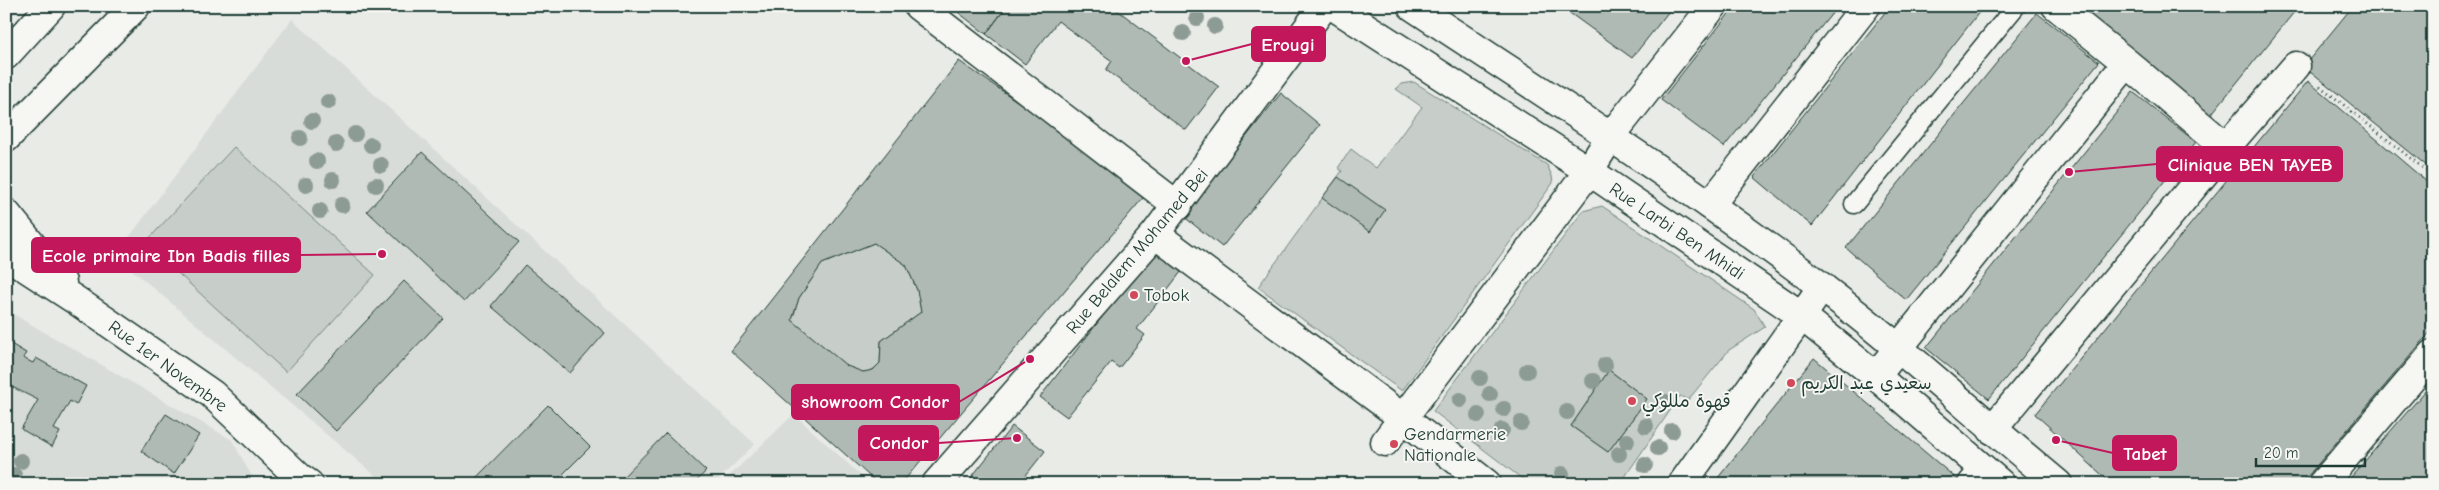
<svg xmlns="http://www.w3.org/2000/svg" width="2439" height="490" font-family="'Comic Neue','Playpen Sans Arabic',sans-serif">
<rect width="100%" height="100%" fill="#e9ebe7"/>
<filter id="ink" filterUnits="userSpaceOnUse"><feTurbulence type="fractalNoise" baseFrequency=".02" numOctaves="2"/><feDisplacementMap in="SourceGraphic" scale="10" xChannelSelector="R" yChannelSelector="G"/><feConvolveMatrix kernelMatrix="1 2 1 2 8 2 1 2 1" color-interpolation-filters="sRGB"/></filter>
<g filter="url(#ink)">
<path fill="#d8dcd8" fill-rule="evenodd" d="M292,19L755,444L714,484H694L706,471L666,433L616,484H553L590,447L547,405L470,484H385L131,269L127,240ZM422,152L519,242L464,302L367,211ZM525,266L605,333L570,373L491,306ZM404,281L443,318L337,430Z
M6,310L232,440L256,484H6Z
M794,414L870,484H721Z"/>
<path fill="#c7cec9" stroke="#73867e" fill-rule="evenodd" d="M1414,82L1547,165L1552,176L1553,183L1402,391L1258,287L1342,171L1338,168L1351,149L1376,168L1422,107L1396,89L1402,84Z
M234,147L375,275L286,372L145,243Z
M1602,206L1754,309L1765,327L1729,350L1688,400L1680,396L1620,484H1529L1433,411L1583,211ZM1609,370L1647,399L1608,452L1571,426Z
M874,243L906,265L917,290L921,312L881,341L880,363C875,368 871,372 864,372C844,372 808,333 792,320L799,298L822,264Z"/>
<path fill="#b0bab5" stroke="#1f3d34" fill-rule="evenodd" d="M950,6H1007L986,34Z
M1007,6H1112L1219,87L1186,130L1106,70L1112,61L1058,21L1025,64L986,34Z
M1560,6H1673L1632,58Z
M1735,6H1838L1724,147L1661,100Z
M1890,6H1984L1812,226L1754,177Z
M2073,6H2299L2209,117Z
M2353,6H2433V171L2304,66Z
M2037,13L2099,62L1906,300L1846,248Z
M959,61L1148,192L901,484H878L731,351ZM874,243L906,265L917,290L921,312L881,341L880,363L873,370L863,372L847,366L792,320L799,298L822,264Z
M2308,81L2433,187V329L2301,484H2112L2035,414Z
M2133,92L2196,142L1989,399L1926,348Z
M1281,93L1320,125L1222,247L1183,216Z
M422,152L519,242L464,302L367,211Z
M1338,177L1385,210L1370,232L1322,198Z
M1154,250L1181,272L1137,329L1145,335L1119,368L1111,362L1067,417L1040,397Z
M525,265L605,333L570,373L491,306Z
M404,281L443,318L336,431L297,394Z
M6,341L26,353L23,358L33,363L36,358L86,386L76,405L70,401L54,429L60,432L52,447L21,429L38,400L6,384Z
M1814,358L1958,480L1955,484H1713Z
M1609,370L1647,399L1608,452L1571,426Z
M2433,382V484H2345Z
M548,405L590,447L553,484H470Z
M166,414L199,435L174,474L141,451Z
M1012,426L1045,451L1019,484H966Z
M666,433L706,471L694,484H616Z"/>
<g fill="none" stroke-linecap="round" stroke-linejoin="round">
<defs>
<path id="lane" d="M1854,204L2016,6"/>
<path id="street" d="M918,6L1178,206
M2127,63L2226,147
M1710,205L1866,6
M6,213L62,282
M1155,234L1403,418L1487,484
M6,255L77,301L212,394L299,477L309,484
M1876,376L2127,63L2056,6
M1992,430L2226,147L2296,66
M1385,442L1589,171L1610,137L1713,6
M936,484L1155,234L1324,6
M1682,484L1822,287
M1972,484L1984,470
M2322,484L2433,354"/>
<path id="secondary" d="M1333,6L1589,171L1802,316L1876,376L2001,484
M1412,6C1550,97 1690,186 1822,287C1904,349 1979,419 2058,484
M6,55L51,6
M6,138L136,6"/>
</defs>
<use href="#lane" stroke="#1f3d34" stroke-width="21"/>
<use href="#street" stroke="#1f3d34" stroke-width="31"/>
<use href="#secondary" stroke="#1f3d34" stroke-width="31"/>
<path stroke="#1f3d34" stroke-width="3" stroke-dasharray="1 4" stroke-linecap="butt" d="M2320,86L2433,176"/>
<use href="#lane" stroke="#f6f6f2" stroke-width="18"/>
<use href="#street" stroke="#f6f6f2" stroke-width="28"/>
<use href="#secondary" stroke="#f6f6f2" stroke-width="28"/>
</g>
<g fill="#8d9b95">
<circle cx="1197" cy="18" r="8"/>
<circle cx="1215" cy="26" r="8"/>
<circle cx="1183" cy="33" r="8"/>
<circle cx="328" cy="102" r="8"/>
<circle cx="312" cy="121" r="8"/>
<circle cx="355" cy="134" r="8"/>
<circle cx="300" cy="138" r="8"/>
<circle cx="336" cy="144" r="8"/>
<circle cx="371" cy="145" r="8"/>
<circle cx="317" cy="161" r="8"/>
<circle cx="381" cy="165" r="8"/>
<circle cx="333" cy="180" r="8"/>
<circle cx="306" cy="185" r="8"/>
<circle cx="376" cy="185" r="8"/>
<circle cx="342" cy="205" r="8"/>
<circle cx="320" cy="211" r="8"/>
<circle cx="1605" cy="365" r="8"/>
<circle cx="1527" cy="371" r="8"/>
<circle cx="1480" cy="378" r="8"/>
<circle cx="1593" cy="381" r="8"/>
<circle cx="1490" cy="394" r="8"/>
<circle cx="1460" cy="400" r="8"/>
<circle cx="1666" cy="402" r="8"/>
<circle cx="1504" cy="409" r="8"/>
<circle cx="1567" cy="412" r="8"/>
<circle cx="1478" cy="415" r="8"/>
<circle cx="1521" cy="423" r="8"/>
<circle cx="1646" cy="426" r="8"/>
<circle cx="1502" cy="430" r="8"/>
<circle cx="1672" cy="431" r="8"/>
<circle cx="1627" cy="441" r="8"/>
<circle cx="1658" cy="448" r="8"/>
<circle cx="1619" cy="454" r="8"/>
<circle cx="21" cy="461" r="8"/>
<circle cx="1645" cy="465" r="8"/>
<circle cx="1562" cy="474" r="8"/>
<circle cx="14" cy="475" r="8"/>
</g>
</g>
<g fill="#d1495b" stroke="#f6f6f2" stroke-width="2">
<circle cx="1134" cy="295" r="5"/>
<circle cx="1791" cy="383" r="5"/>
<circle cx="1632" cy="401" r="5"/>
<circle cx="1394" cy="444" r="5"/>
</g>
<g text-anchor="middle" stroke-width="4" stroke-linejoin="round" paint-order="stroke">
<g font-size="18" fill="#1f3d34" stroke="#f6f6f2">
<text transform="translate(1677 231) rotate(34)" y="6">Rue Larbi Ben Mhidi</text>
<text transform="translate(1137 251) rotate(-50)" y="6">Rue Belalem Mohamed Bei</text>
<text transform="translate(168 366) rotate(36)" y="6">Rue 1er Novembre</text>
</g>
<g font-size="18" fill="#1f3d34" stroke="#f6f6f2" text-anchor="start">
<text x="1144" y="301">Tobok</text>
<text x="1801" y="389">سعيدي عبد الكريم</text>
<text x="1642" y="407">قهوة مللوكي</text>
<text x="1404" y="440">Gendarmerie<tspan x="1404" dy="21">Nationale</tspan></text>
</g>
</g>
<path fill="none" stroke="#c2185b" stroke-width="2" d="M1186 61L1252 44M2069 172L2157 164M382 254L300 255M1030 359L959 402M1017 438L938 443M2056 440L2113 453"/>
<g fill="#c2185b" stroke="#f6f6f2" stroke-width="2">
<circle cx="1186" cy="61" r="5"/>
<circle cx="2069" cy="172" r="5"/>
<circle cx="382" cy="254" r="5"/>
<circle cx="1030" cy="359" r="5"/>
<circle cx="1017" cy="438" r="5"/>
<circle cx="2056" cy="440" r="5"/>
</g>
<g fill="#c2185b" stroke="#c2185b" stroke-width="2">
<rect x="1252" y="27" width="73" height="34" rx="5"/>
<rect x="2157" y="147" width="185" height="34" rx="5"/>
<rect x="32" y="238" width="268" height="34" rx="5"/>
<rect x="792" y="385" width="167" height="34" rx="5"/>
<rect x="859" y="426" width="79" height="34" rx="5"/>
<rect x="2113" y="436" width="63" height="34" rx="5"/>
</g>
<g font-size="19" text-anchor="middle" font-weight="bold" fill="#fff">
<text x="1288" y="51">Erougi</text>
<text x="2250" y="171">Clinique BEN TAYEB</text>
<text x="166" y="262">Ecole primaire Ibn Badis filles</text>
<text x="875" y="408">showroom Condor</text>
<text x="899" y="449">Condor</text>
<text x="2145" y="460">Tabet</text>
</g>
<rect width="2439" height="490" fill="none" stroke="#f6f6f2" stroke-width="25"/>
<rect x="12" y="12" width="2414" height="465" fill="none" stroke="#1f3d34" stroke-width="2" filter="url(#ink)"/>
<path d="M2256 458v8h109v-8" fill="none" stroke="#1f3d34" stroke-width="2.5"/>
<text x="2264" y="458" font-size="15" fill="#1f3d34" stroke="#f6f6f2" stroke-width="4" paint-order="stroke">20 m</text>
</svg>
